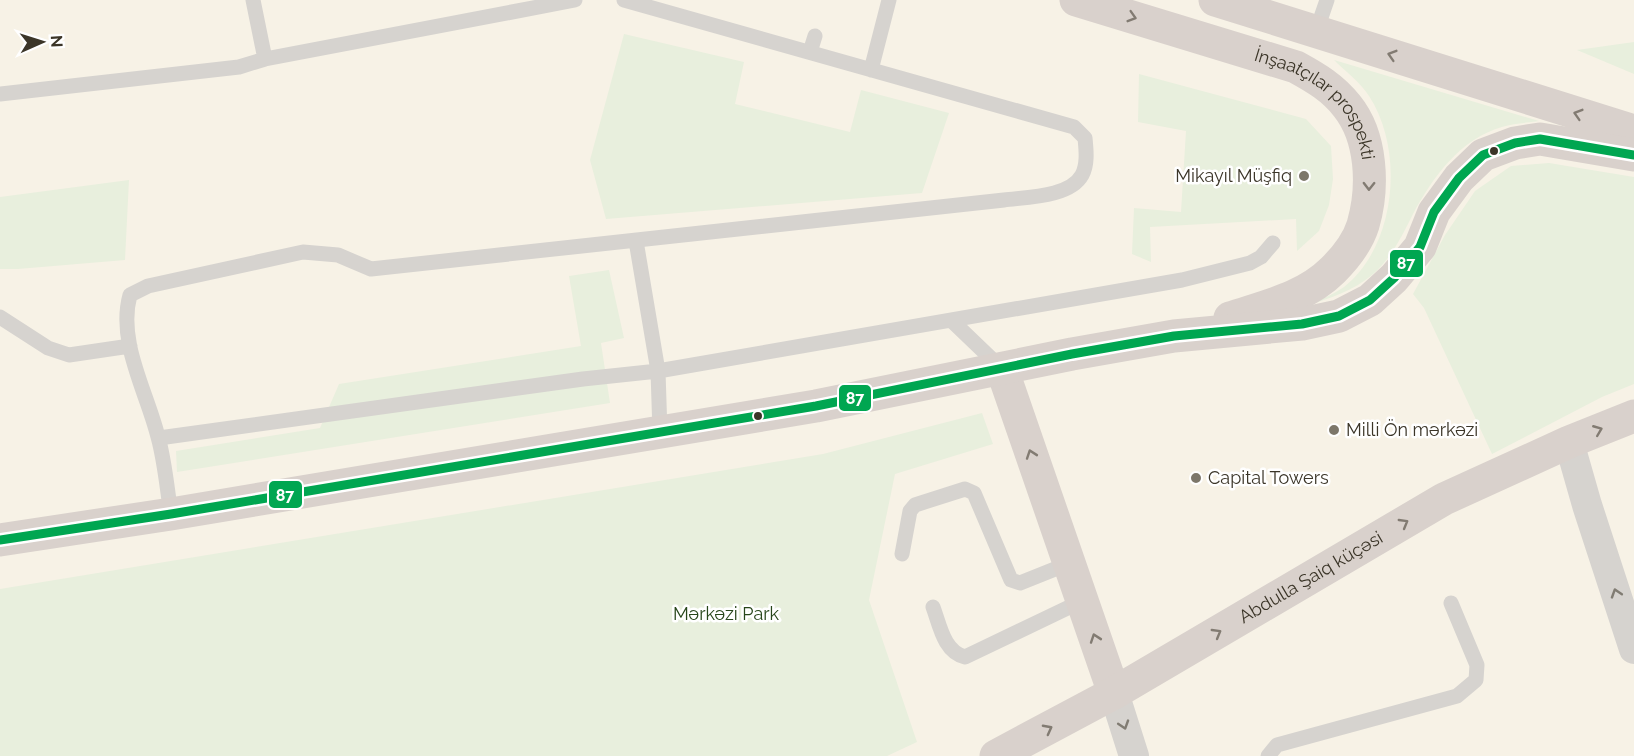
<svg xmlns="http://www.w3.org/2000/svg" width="1634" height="756" font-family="Raleway,sans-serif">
<rect width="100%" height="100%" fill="#f7f2e6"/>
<path fill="#e8efdd" d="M624,34L744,62L735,104L850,132L861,90L949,113L922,193L606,219L590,160Z
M1634,42V74L1577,50Z
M1334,60L1539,121C1527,123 1514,123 1502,127C1460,139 1433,177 1413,214C1402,236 1391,259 1372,275C1353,291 1330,298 1306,306C1318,300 1333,295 1344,287C1396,246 1405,151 1369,96C1361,83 1345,71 1334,60Z
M1139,74L1306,119L1331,146L1333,179L1329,205L1319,231L1297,251L1296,219L1150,227L1151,262L1132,254L1134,208L1181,212L1186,131L1138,122Z
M1549,163L1634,177V384L1602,397L1492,454L1424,308L1413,294L1445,235L1475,191L1511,166Z
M129,180L125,260L18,269H0V197Z
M609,270L624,338L601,343L610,403L177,472L176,451L320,428L339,384L581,346L569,276Z
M982,413L993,444L895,474L869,600L917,742L887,756H0V589L823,454Z"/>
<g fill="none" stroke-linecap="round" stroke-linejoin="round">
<path stroke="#d6d3cf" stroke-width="15" d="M253,0L265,59
M1316,32L1327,0
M810,52L815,36
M871,70L889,0
M0,94L239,67L265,59L575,0
M636,241L658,371L660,433
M0,317L48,348L69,355L130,346
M951,320L1001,368
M159,438L583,379L658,371L1182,280L1250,263L1261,257L1273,243
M171,514C167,489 165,462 158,437C147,392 117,342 130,295L148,286L303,252L338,255L371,269L1004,200C1027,197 1070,197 1082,175C1088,164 1086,149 1085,138L1074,127L624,0
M902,554L910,511L915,505L965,489L974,493L1011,580L1020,583L1070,563
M933,607C940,626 944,652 965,657L1082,601
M1268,756L1277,745L1457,696L1476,680L1477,665L1451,603"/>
<path stroke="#d6d3cf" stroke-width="30" d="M1569,442L1587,505L1634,649
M1114,693L1134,756"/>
<g stroke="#d9d1cc" stroke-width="33">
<path id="s1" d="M1076,0L1296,67C1316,78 1333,88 1347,106C1372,137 1374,187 1363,225C1358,241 1345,258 1333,270C1305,298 1266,306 1230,318"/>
<path d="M1215,0L1634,131"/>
<path d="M1002,369L1114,693"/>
<path d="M0,540L171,514L816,406L1072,354L1174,336L1302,324L1339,316L1370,300L1394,278L1420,247L1434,212L1459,178L1483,155L1515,143L1540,139L1634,155"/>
<path id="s2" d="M996,756L1114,693L1444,499L1569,442L1634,416"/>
</g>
<defs>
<path id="bus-1" d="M0,540L171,514L816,406L1072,354L1174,336L1302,324L1339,316L1370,300L1394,278L1420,247L1434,212L1459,178L1483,155L1515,143L1540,139L1634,155"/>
</defs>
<use href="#bus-1" stroke="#fff" stroke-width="14"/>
<use href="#bus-1" stroke="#00a651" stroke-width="9"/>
</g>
<defs><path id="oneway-chevron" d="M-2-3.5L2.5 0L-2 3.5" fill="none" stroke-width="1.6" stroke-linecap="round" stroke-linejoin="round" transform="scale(1.5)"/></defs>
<g stroke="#827b72">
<use href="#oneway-chevron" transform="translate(1132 17) rotate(17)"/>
<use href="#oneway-chevron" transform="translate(1392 55) rotate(-163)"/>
<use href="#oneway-chevron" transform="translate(1578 114) rotate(-163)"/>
<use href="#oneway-chevron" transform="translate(1369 186) rotate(91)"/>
<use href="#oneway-chevron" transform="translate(1598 430) rotate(-22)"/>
<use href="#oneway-chevron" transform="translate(1031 454) rotate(-109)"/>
<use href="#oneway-chevron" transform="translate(1404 523) rotate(-30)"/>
<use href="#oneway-chevron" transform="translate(1217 633) rotate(-30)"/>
<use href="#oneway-chevron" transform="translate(1095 638) rotate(-109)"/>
<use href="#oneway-chevron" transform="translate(1048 729) rotate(-28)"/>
</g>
<g stroke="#817c73">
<use href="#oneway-chevron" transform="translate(1616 593) rotate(-108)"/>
<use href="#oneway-chevron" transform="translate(1124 725) rotate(72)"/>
</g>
<g fill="#3b3528" stroke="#fff" stroke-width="2">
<circle cx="1494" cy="151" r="5"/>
<circle cx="758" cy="416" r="5"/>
</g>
<g fill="#7d776a" stroke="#fff" stroke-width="2">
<circle cx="1304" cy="176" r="6"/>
<circle cx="1334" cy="430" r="6"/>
<circle cx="1196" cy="478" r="6"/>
</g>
<g text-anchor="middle" stroke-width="5" stroke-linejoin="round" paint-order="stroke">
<g font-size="18" fill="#3b3528" stroke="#fff">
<text dy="6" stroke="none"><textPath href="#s1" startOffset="270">İnşaatçılar prospekti</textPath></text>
<text dy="6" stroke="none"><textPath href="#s2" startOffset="362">Abdulla Şaiq küçəsi</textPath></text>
</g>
<g font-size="18" fill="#3b3528" stroke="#fff" text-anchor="start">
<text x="1292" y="182" text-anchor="end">Mikayıl Müşfiq</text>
<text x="1346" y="436">Milli Ön mərkəzi</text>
<text x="1208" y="484">Capital Towers</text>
</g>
<g font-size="18" fill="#27461a" stroke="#fff">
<text x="726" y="620">Mərkəzi Park</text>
</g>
</g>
<g stroke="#fff" stroke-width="2">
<rect x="1389" y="249" width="35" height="29" rx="6" fill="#00a651"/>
<rect x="838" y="384" width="34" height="28" rx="6" fill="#00a651"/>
<rect x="268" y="480" width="35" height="29" rx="6" fill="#00a651"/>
</g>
<g font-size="16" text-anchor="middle" font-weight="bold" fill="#fff">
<text x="1406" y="269">87</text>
<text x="855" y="404">87</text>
<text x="285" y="501">87</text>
</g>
<g transform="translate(42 42) rotate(87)" stroke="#ffffff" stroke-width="4.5" paint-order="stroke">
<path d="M0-4.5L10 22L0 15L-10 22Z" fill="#3b3528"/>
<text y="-9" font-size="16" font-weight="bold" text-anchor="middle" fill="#3b3528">N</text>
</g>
</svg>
